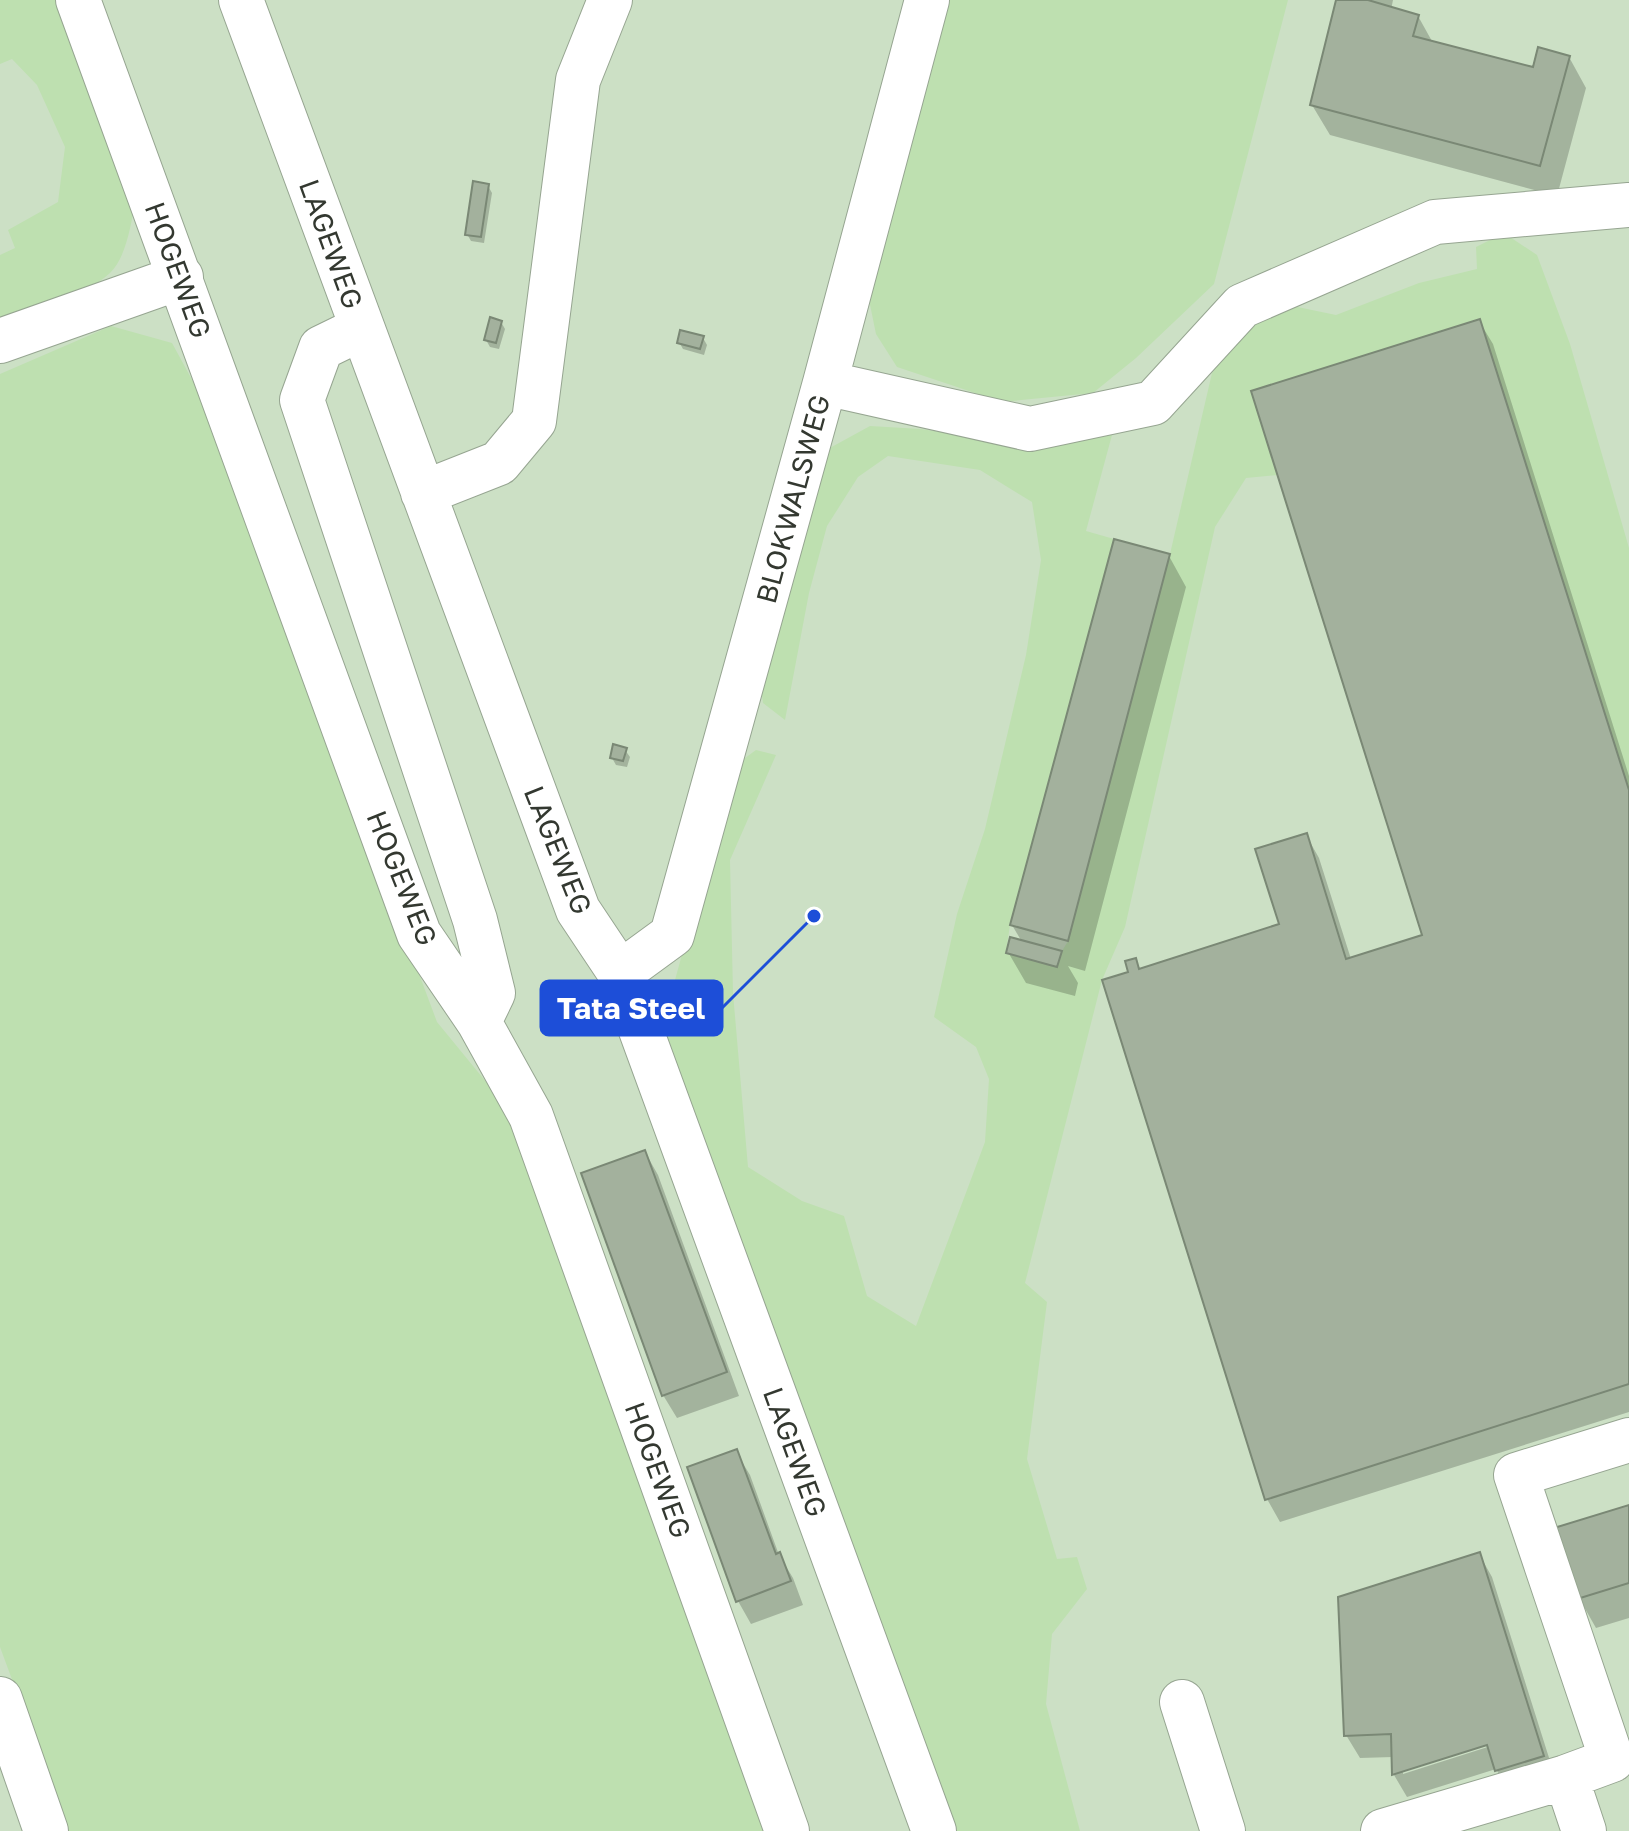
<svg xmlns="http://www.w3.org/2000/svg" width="1629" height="1831" font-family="'Golos Text',sans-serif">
<rect width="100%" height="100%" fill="#dbead5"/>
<path fill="#cce0c5" d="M0,0H1629V1831H0Z"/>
<path fill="#bee0b0" d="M0,0H61L135,203C131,224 126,258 110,273C81,299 36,308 0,320V255L15,248L8,230L58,202L65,147L37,85L12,59L0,64Z
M945,0H1288L1214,284L1136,358L1093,393L1002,402L897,367L876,334L868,295Z
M1504,233L1537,255L1570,344L1629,548V790L1480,319L1251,391L1277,475L1246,478L1215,527L1125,927L1102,980L1025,1283L1047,1302L1027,1459L1057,1559L1077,1557L1087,1589L1052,1634L1046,1704L1080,1831H949L659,1038L734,766L756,750L776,755L730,860L733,993L748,1167L802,1201L844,1216L867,1296L916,1326L985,1142L989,1079L976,1047L934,1017L957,914L985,829L1026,655L1041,560L1032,502L980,470L888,456L858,477L827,526L809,593L785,720L763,703L760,681L828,449L870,426L921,429L1038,447L1112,435L1086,531L1114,539L1010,925L1006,952L1062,951L1068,941L1170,554L1212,373L1243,331L1288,305L1336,315L1419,283L1477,269L1476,247Z
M111,326L172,343L208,409L437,1022L505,1105L771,1831H68L0,1647V374Z"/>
<path fill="#0003" fill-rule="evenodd" d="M1339,0H1393L1391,10L1418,16L1433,43L1535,70L1569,57L1586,88L1557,196L1330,135L1312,105Z
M488,186L492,193L484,243L471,241L467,234Z
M1479,321L1493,344L1629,776V1412L1280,1522L1267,1499L1131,973L1135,960L1141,970L1281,926L1306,835L1319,858L1351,959L1425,936Z
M501,322L505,329L499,349L490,347L486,340Z
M703,338L707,345L704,355L683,349L679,342Z
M1169,556L1186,587L1085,971L1068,966L1078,983L1075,996L1026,983L1008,952L1022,942L1012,925Z
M625,750L630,757L627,767L616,765L612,758Z
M645,1152L658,1175L739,1396L677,1418L663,1395Z
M736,1452L750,1475L779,1555L793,1578L803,1605L751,1624L738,1601Z
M1629,1507V1618L1596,1628L1579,1598Z
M1479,1554L1492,1577L1556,1780L1511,1794L1496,1769L1407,1797L1394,1775L1393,1757L1360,1758L1346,1735ZM1496,1740L1497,1744L1403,1774V1769Z"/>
<path fill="#a3b19d" stroke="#7a8875" stroke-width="2" d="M1336,0H1368L1419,15L1413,36L1533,67L1538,47L1570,56L1540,166L1310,105Z
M473,181L489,184L481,237L465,235Z
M490,317L502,321L496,343L484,340Z
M1480,319L1629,790V1384L1265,1500L1102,980L1128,972L1125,961L1136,958L1139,969L1279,924L1255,849L1307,833L1346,959L1422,935L1251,391Z
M680,330L704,336L700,349L677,343Z
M1114,539L1170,554L1068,941L1010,925Z
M613,744L627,748L623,761L610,758Z
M1010,937L1062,951L1057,967L1006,953Z
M645,1150L727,1372L662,1396L581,1173Z
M737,1449L776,1554L780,1552L791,1581L736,1602L687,1467Z
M1629,1505V1583L1577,1599L1554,1528Z
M1480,1552L1544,1756L1495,1771L1487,1745L1392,1775L1391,1734L1344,1736L1338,1597Z"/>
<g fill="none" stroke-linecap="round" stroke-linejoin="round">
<defs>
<path id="minor" d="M78,0L419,934L479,1022L531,1116L787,1831
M241,0L578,910L620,973L934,1831
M362,328L321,348L302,400L475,920L493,993L479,1022
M0,341L181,277
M825,383L1030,429L1153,403L1242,306L1435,222L1629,205
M423,493L499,463L534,421L578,80L610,0
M620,973L672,935L825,383L927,0
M0,1699L46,1831
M1182,1702L1223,1831
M1566,1777L1612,1760L1516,1475L1629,1440
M1383,1831L1566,1777L1584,1831"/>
</defs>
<use href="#minor" stroke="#96a591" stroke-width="46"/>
<use href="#minor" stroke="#fff" stroke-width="44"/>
</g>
<g text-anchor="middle" stroke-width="6" stroke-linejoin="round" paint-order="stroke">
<g font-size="28" fill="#333830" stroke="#fff">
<text transform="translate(331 244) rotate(70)" y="10">LAGEWEG</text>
<text transform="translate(178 270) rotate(70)" y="10">HOGEWEG</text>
<text transform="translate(793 499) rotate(-75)" y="10">BLOKWALSWEG</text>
<text transform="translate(558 850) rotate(68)" y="10">LAGEWEG</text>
<text transform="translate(402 878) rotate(68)" y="10">HOGEWEG</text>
<text transform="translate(795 1452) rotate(70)" y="10">LAGEWEG</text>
<text transform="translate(658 1470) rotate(70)" y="10">HOGEWEG</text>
</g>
</g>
<path fill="none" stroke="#1d4ed8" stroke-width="3" d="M814 916L722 1008"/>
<circle fill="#1d4ed8" stroke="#fff" stroke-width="3" cx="814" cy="916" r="8"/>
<rect fill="#1d4ed8" stroke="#1d4ed8" stroke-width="3" x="541" y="981" width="181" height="54" rx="8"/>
<g font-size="30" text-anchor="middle" font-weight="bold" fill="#fff">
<text x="631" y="1019">Tata Steel</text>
</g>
</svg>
